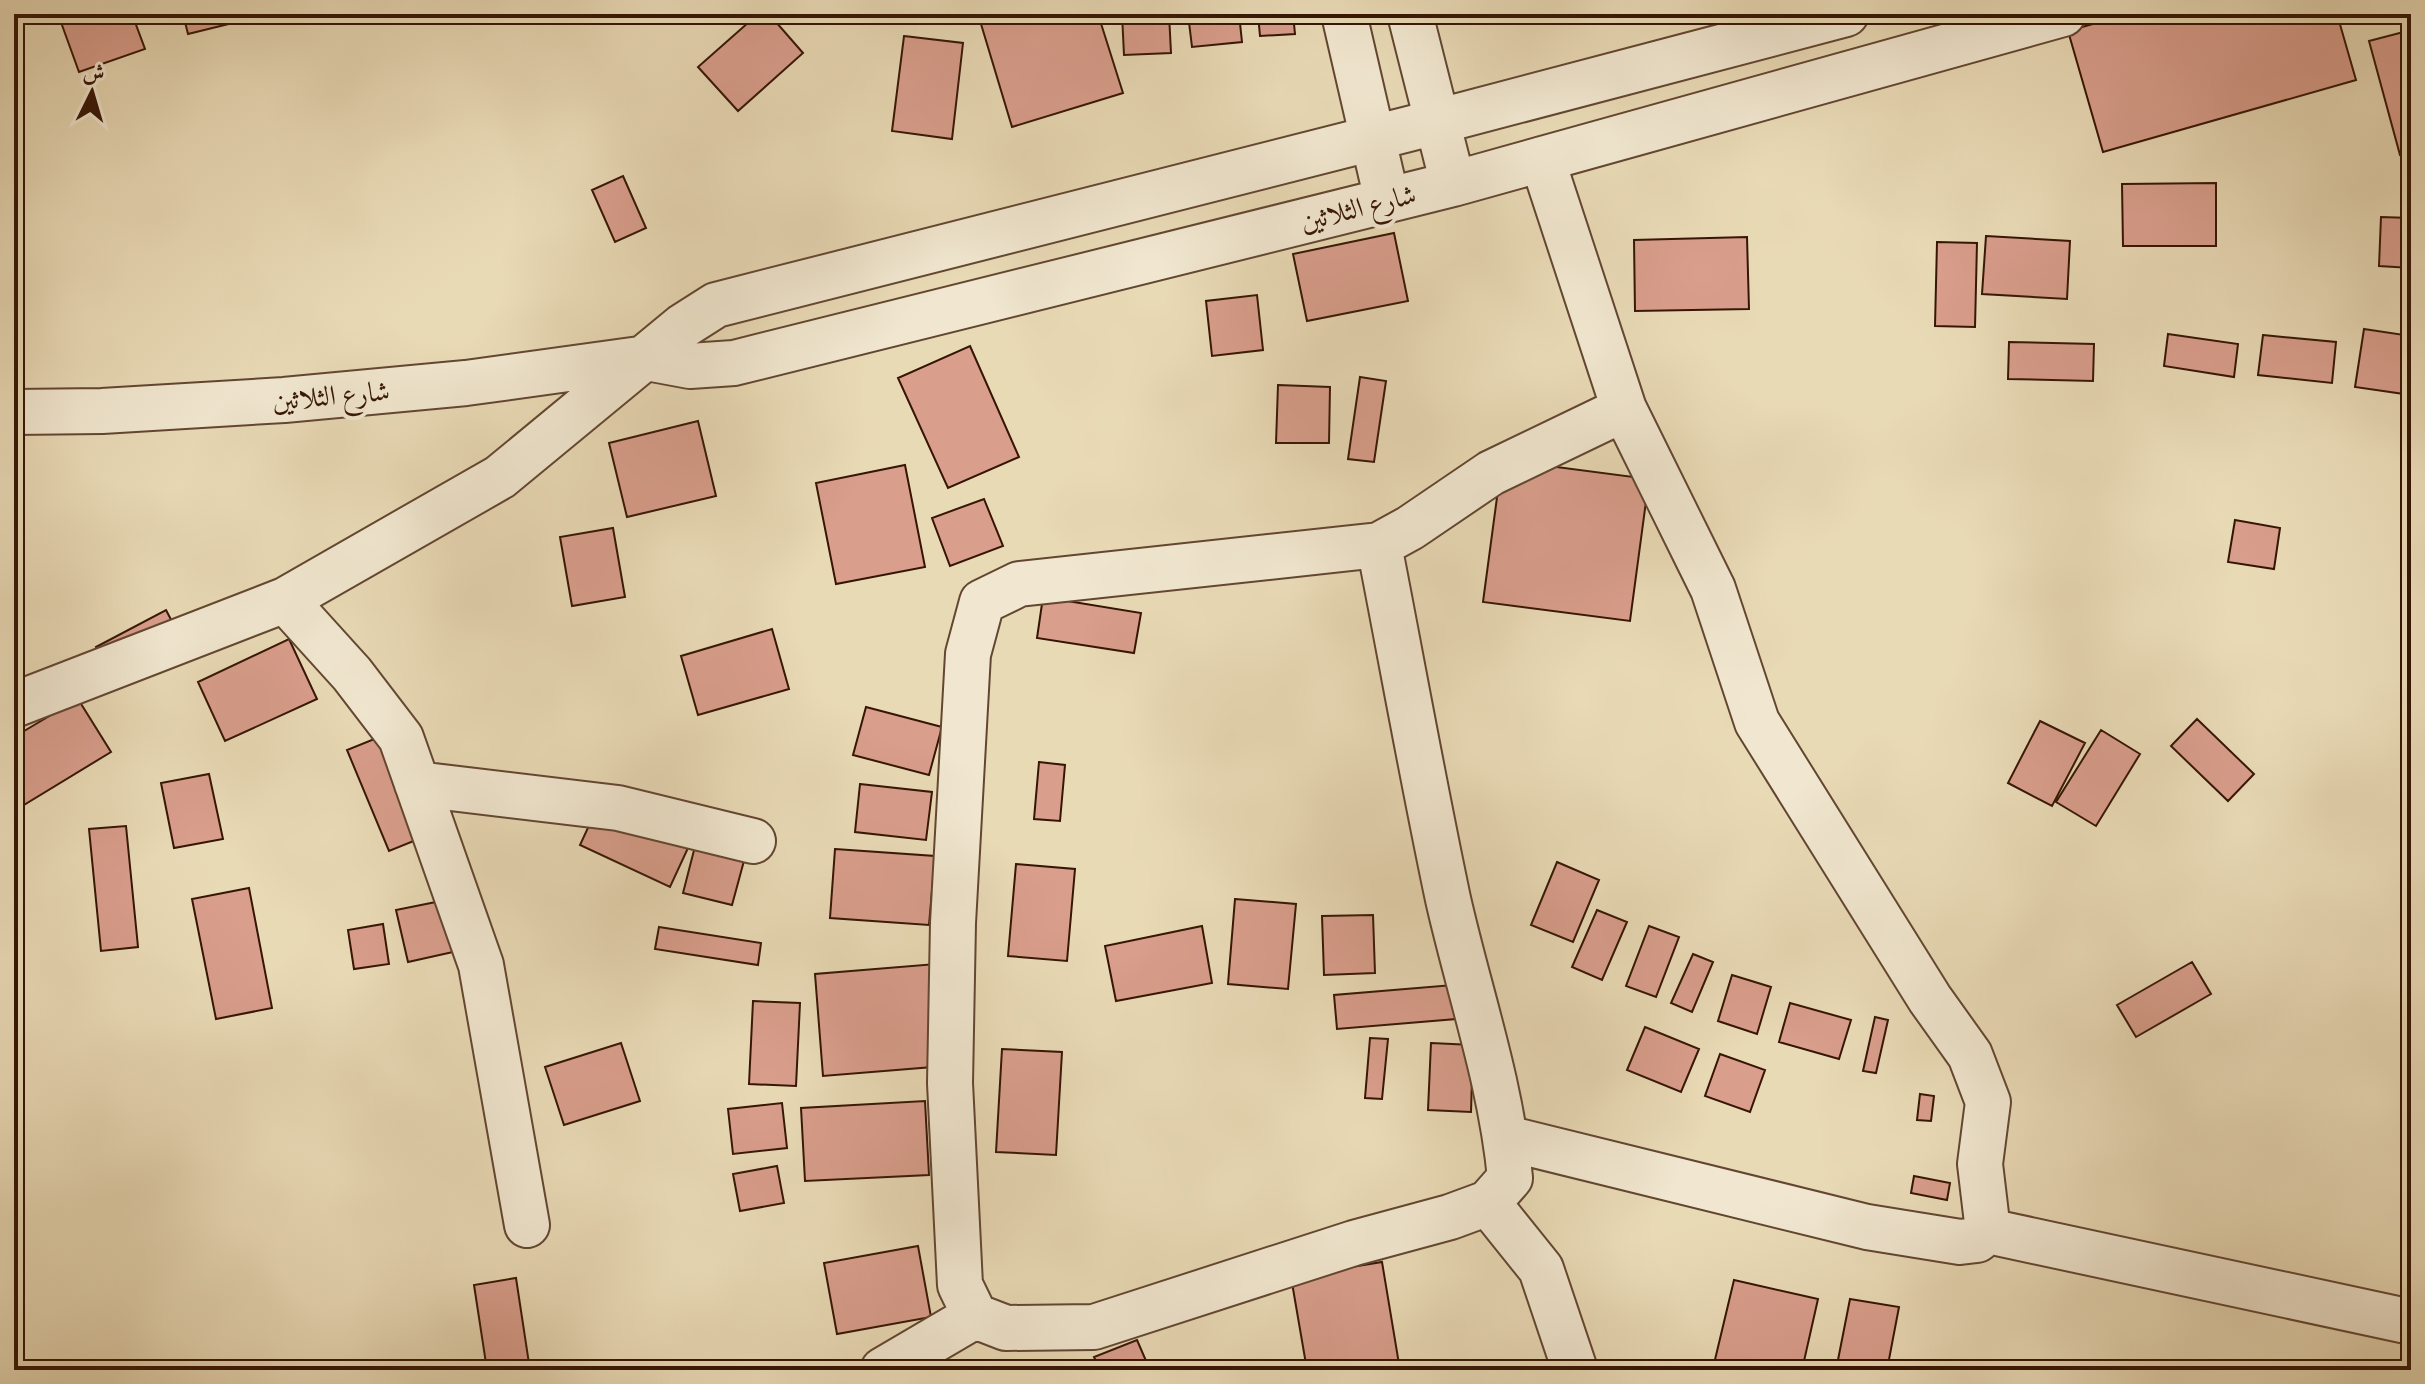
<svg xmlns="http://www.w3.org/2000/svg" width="2425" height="1384" font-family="'Libre Bodoni',Amiri,serif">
<rect width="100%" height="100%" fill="#e9dab6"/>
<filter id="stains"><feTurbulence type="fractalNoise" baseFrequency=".0025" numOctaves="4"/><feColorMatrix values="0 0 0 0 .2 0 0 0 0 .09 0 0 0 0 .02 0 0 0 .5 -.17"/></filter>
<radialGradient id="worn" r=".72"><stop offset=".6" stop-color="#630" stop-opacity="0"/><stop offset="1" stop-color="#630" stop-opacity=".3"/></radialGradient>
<path fill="#d99e8c" stroke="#361505" stroke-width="2" d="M58,14H132L145,49L79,72Z
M183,14H244L245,20L188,34Z
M758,14H769L803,53L738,111L698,67Z
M978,14H1098L1123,93L1012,127Z
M1122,14H1169L1171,53L1124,55Z
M1188,14H1239L1242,42L1192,47Z
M1258,14H1293L1295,34L1260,36Z
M2128,14H2337L2356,80L2103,152L2068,31Z
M2411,30V152L2400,155L2369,41Z
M904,36L963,43L952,139L892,131Z
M623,176L646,228L615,242L592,190Z
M2216,183V246H2123L2122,184Z
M2381,217L2411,218V268L2379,266Z
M1394,233L1408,301L1307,321L1293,254Z
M1986,236L2070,241L2067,299L1982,294Z
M1747,237L1749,309L1635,311L1634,240Z
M1937,242L1977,243L1975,327L1935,326Z
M1257,295L1263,350L1212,356L1206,301Z
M2364,329L2411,336V395L2355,387Z
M2168,334L2238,344L2234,377L2164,366Z
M2263,335L2336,342L2332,383L2258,375Z
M2009,342L2094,344L2093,381L2008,379Z
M970,346L1019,457L948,488L898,378Z
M1360,377L1386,381L1374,462L1348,459Z
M1278,385L1330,387L1329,443H1276Z
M698,421L716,496L627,517L609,443Z
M1502,460L1649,479L1630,621L1483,602Z
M905,465L925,567L836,584L816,483Z
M984,499L1003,546L950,566L932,518Z
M2235,520L2280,528L2274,569L2228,562Z
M613,528L625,597L572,606L560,537Z
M1043,597L1141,613L1134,653L1037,638Z
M166,610L179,635L110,672L96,647Z
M772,629L789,689L698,715L681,656Z
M289,639L317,699L225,741L198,682Z
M78,699L111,752L14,811V737Z
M866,707L942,727L929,775L853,755Z
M2197,719L2254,774L2228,801L2171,746Z
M2040,721L2085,743L2052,806L2008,783Z
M399,729L441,830L389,851L347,750Z
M2101,730L2140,754L2096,826L2056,802Z
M1039,762L1065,765L1060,821L1034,819Z
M209,774L223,839L174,848L161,783Z
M860,784L932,792L926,840L855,832Z
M598,806L688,848L670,887L580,845Z
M701,823L751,835L732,905L683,893Z
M126,826L138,947L101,951L89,829Z
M835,849L935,856L929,925L830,918Z
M1557,862L1599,880L1573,942L1531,925Z
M1016,864L1075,869L1067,961L1008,956Z
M249,888L272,1008L216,1019L192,899Z
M1235,899L1296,904L1288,989L1228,984Z
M441,901L453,952L408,962L396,910Z
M1597,910L1627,922L1602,980L1572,967Z
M1373,915L1375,973L1324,975L1322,916Z
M383,924L389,964L354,969L348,930Z
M1202,926L1212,983L1116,1001L1105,946Z
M1649,926L1679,937L1656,997L1626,986Z
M659,927L761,943L758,965L655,949Z
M1693,954L1713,962L1692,1012L1671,1003Z
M2192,962L2211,994L2136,1037L2117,1005Z
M936,964L945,1066L823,1076L815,974Z
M1732,975L1771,987L1757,1034L1718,1021Z
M1465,984L1468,1018L1337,1029L1334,995Z
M753,1001L800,1003L796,1086L749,1084Z
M1790,1003L1851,1020L1839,1059L1779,1042Z
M1875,1017L1888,1020L1876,1073L1863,1071Z
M1645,1027L1699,1049L1681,1092L1627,1070Z
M1370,1038L1388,1039L1382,1099L1365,1098Z
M621,1043L640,1101L564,1125L545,1067Z
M1431,1043L1473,1045L1471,1112L1428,1110Z
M1002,1049L1062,1052L1056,1155L996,1152Z
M1720,1054L1765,1070L1750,1112L1705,1096Z
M1920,1094L1934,1096L1931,1121L1917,1120Z
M925,1101L929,1175L805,1181L801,1108Z
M782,1103L787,1148L733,1154L728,1109Z
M777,1166L784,1203L740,1211L733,1174Z
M1914,1176L1950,1183L1947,1200L1911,1193Z
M918,1246L931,1317L837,1334L824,1263Z
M1382,1262L1400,1370H1307L1291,1277Z
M516,1278L530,1370H487L474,1285Z
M1734,1280L1818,1299L1802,1370L1713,1368Z
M1850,1299L1899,1307L1887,1370H1836Z
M1137,1340L1150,1370H1100L1094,1357Z"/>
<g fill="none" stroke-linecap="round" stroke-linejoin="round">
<defs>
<path id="minor" d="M1344,14L1387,200
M1410,14L1453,184
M14,412L102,411L284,400L466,383L647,358L690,366L734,363L1453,184L2063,14
M1379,545L1019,584L982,602L968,654L953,923L950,1083L960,1285L975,1316L1006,1328L1094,1327L1354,1243L1450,1217L1488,1203L1510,1178C1501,1082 1469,992 1448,899C1423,781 1402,663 1379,545L1410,528L1491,473L1624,409
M285,600L352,674L401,738L481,965L527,1225
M14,705L285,600L500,477L683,326L716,305L1436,122L1846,14
M417,784L618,808L753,841
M1506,1138L1867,1227L1960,1242L1977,1240L1988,1231L1980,1164L1988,1102L1970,1055L1930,999L1757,722L1713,589L1624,409L1542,159
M1488,1203L1541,1269L1575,1370
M1988,1231L2411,1322
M883,1370L975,1316"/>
</defs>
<use href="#minor" stroke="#634631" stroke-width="48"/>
<use href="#minor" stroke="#f1e7d0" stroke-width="44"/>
</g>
<g text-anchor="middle" stroke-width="8" stroke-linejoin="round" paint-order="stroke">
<g font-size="28" fill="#361505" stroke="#f1e7d0">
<text transform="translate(1358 207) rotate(-14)" y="10">شارع الثلاثين</text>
<text transform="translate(331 395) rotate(-5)" y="10">شارع الثلاثين</text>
</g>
</g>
<rect width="2425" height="1384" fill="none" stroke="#e9dab6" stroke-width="48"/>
<rect x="16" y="16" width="2393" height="1352" fill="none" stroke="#361505" stroke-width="4"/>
<rect x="24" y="24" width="2377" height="1336" fill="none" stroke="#361505" stroke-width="2"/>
<g transform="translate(92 92) rotate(5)" stroke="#f1e7d0" stroke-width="6" paint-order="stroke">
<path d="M0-6L14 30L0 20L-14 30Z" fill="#361505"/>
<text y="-12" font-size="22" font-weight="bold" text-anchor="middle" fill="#361505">ش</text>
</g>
<rect width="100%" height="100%" filter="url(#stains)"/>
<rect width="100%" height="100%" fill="url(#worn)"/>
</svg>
